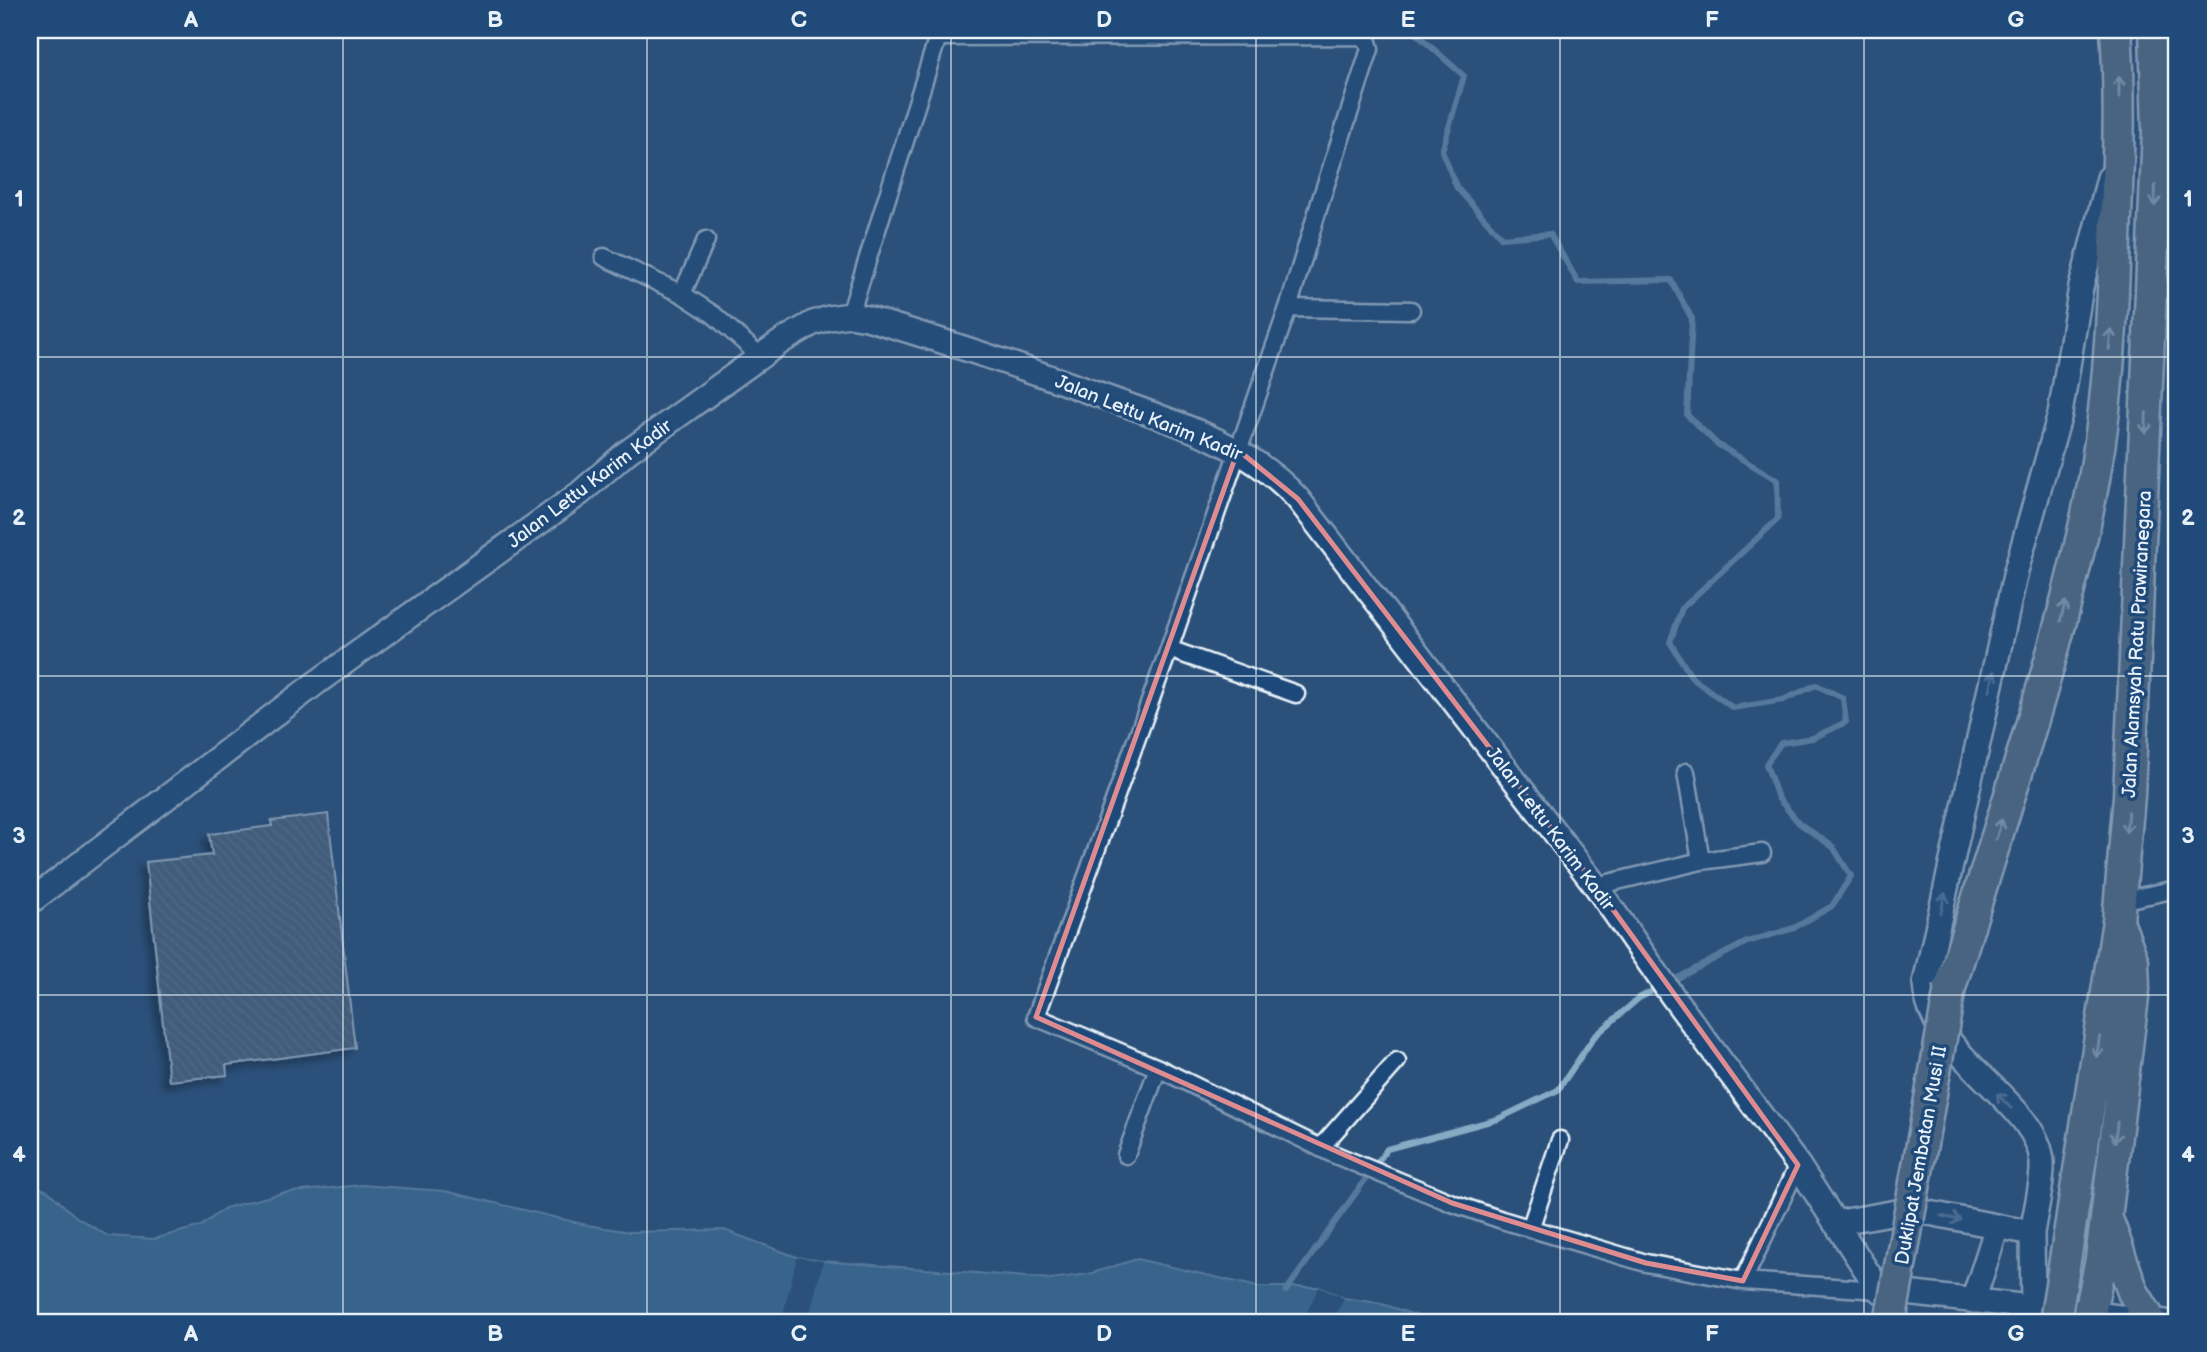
<svg xmlns="http://www.w3.org/2000/svg" width="2207" height="1352" font-family="'Balsamiq Sans',sans-serif">
<defs>
<pattern id="building-back-hatch" width="6" height="6" patternUnits="userSpaceOnUse" patternTransform="scale(1.75)"><rect width="6" height="6" fill="#5c6d7c"/><path d="M-1 5l2 2M0 0l6 6M5-1l2 2" fill="none" stroke="#73828f"/></pattern>
<filter id="shadow"><feDropShadow dx="-6" dy="6" stdDeviation="3.5" flood-color="#0009"/></filter>
</defs>
<rect width="100%" height="100%" fill="#2b517a"/>
<filter id="ink" filterUnits="userSpaceOnUse"><feTurbulence type="fractalNoise" baseFrequency=".0143" numOctaves="2"/><feDisplacementMap in="SourceGraphic" scale="14" xChannelSelector="R" yChannelSelector="G"/><feConvolveMatrix kernelMatrix="1 2 1 2 8 2 1 2 1" color-interpolation-filters="sRGB"/></filter>
<g filter="url(#ink)">
<path fill="#467ca3" stroke="#87abc5" stroke-width="2" d="M30,1184L48,1191L75,1216L108,1236L154,1239L201,1226L225,1208L282,1193L361,1185L445,1191L587,1225L630,1232L724,1230L797,1257L823,1261L1051,1279L1089,1274L1137,1259L1258,1287H1319L1344,1298L1379,1303L1421,1317L1428,1322H30Z"/>
<path fill="#2b517a" d="M797,1257L823,1261L808,1322H781Z
M1319,1287L1344,1298L1333,1322H1302Z"/>
<g fill="none" stroke-linecap="round" stroke-linejoin="round">
<path stroke="#87abc5" stroke-width="6" d="M1412,30L1464,76L1442,151L1457,188L1502,238L1550,234L1578,282L1671,280L1692,319L1687,415L1717,444L1777,480L1778,519L1682,608L1670,642L1692,678L1733,708L1783,700L1816,685L1843,698L1846,722L1813,738L1781,743L1766,764L1778,798L1799,823L1833,847L1851,876L1832,906L1794,928L1747,942L1670,982
M1286,1291L1387,1149L1498,1119L1558,1090L1594,1037L1639,998L1660,987"/>
</g>
<path fill="url(#building-back-hatch)" stroke="#e8f1f8" stroke-width="2" filter="url(#shadow)" d="M328,814L355,1048L226,1065L227,1075L169,1081L146,862L212,855L209,834L272,826L271,821Z"/>
<g fill="none" stroke-linecap="round" stroke-linejoin="round">
<defs>
<path id="street" d="M938,37L1362,36L1368,42L1370,49L1322,196L1288,308L1169,649L1036,1017L1158,1068L1333,1154L1452,1203L1502,1220L1646,1263L1743,1281L1879,1290
M604,257L682,294L714,315L761,357
M682,294L706,240
M1288,308L1411,310
M850,315L940,30
M1169,649L1296,694
M1686,772L1701,861
M1596,886L1701,861L1762,853
M2120,901L2177,889
M1320,1148L1397,1061
M1126,1155L1158,1068
M1530,1229L1560,1140
M1743,1281L1798,1165"/>
<path id="secondary" d="M30,902L316,683L579,494L626,453L782,341L813,323L829,318L850,315L867,318C944,341 1020,366 1096,394C1167,420 1247,442 1298,499L1596,886L1673,997L1798,1165L1879,1290L2165,1322
M1835,1223L1902,1211L1929,1213L2032,1233C2035,1212 2043,1184 2042,1163C2040,1103 1928,1057 1925,983L2016,571L2060,414L2081,287L2109,178
M2032,1233L2033,1307
M1973,1301L1997,1227"/>
<path id="highway" d="M1950,988C1998,828 2054,669 2089,505C2107,419 2112,329 2115,241C2118,171 2121,100 2116,30
M2109,1224L2133,1292L2150,1320
M2066,1254L2118,921L2129,796L2158,130L2155,30
M2090,1313L2101,1259L2134,989L2133,962L2119,924"/>
</defs>
<use href="#street" stroke="#e8f1f8" stroke-width="21"/>
<use href="#secondary" stroke="#e8f1f8" stroke-width="28"/>
<use href="#highway" stroke="#e8f1f8" stroke-width="35"/>
<use href="#street" stroke="#1f4a7a" stroke-width="16"/>
<use href="#secondary" stroke="#1f4a7a" stroke-width="23"/>
<use href="#highway" stroke="#6c7d8b" stroke-width="30"/>
<defs>
<path id="highway-bridge" d="M1890,1322L1950,988
M2055,1322L2066,1254"/>
</defs>
<use href="#highway-bridge" stroke="#e8f1f8" stroke-width="35" stroke-linecap="butt"/>
<use href="#highway-bridge" stroke="#6c7d8b" stroke-width="30"/>
</g>
<defs><path id="oneway-shaft" d="M-6 0H5M1.5-3L5.5 0L1.5 3" fill="none" stroke-width="1.6" stroke-linecap="round" stroke-linejoin="round" transform="scale(1.75)"/></defs>
<g stroke="#c3ced7">
<use href="#oneway-shaft" transform="translate(2119 87) rotate(-90)"/>
<use href="#oneway-shaft" transform="translate(2155 196) rotate(92)"/>
<use href="#oneway-shaft" transform="translate(2110 339) rotate(-85)"/>
<use href="#oneway-shaft" transform="translate(2146 423) rotate(92)"/>
<use href="#oneway-shaft" transform="translate(2063 611) rotate(-75)"/>
<use href="#oneway-shaft" transform="translate(2127 822) rotate(95)"/>
<use href="#oneway-shaft" transform="translate(1999 829) rotate(-73)"/>
<use href="#oneway-shaft" transform="translate(2098 1047) rotate(99)"/>
<use href="#oneway-shaft" transform="translate(2116 1132) rotate(97)"/>
</g>
<g stroke="#6f8dac">
<use href="#oneway-shaft" transform="translate(1992 681) rotate(-78)"/>
<use href="#oneway-shaft" transform="translate(1943 903) rotate(-78)"/>
<use href="#oneway-shaft" transform="translate(2004 1101) rotate(-134)"/>
<use href="#oneway-shaft" transform="translate(1951 1218) rotate(12)"/>
</g>
</g>
<path d="M0 0H2207V1352H0ZM1238,450L1298,499L1596,886L1798,1165L1743,1281L1646,1263L1452,1203L1036,1017Z" fill="#2b517a" fill-opacity=".55" fill-rule="evenodd"/>
<path fill="none" stroke="#df8c90" stroke-width="5" stroke-linejoin="round" d="M1238,450L1298,499L1596,886L1798,1165L1743,1281L1646,1263L1452,1203L1036,1017Z"/>
<path fill="none" stroke="#e8f1f8" stroke-width="2" stroke-opacity="0.55" d="M343,30V1322M647,30V1322M951,30V1322M1256,30V1322M1560,30V1322M1864,30V1322M30,357H2177M30,676H2177M30,995H2177"/>
<g text-anchor="middle" stroke-width="7" stroke-linejoin="round" paint-order="stroke">
<g font-size="19" fill="#e8f1f8" stroke="#1f4a7a">
<text transform="translate(1149 417) rotate(22)" y="7">Jalan Lettu Karim Kadir</text>
<text transform="translate(589 483) rotate(-37)" y="7">Jalan Lettu Karim Kadir</text>
<text transform="translate(2136 644) rotate(-87)" y="7">Jalan Alamsyah Ratu Prawiranegara</text>
<text transform="translate(1551 828) rotate(53)" y="7">Jalan Lettu Karim Kadir</text>
<text transform="translate(1920 1155) rotate(-80)" y="7">Duklipat Jembatan Musi II</text>
</g>
</g>
<rect width="2207" height="1352" fill="none" stroke="#1f4a7a" stroke-width="77"/>
<rect x="38" y="38" width="2130" height="1276" fill="none" stroke="#e8f1f8" stroke-width="2.5"/>
<g font-size="23" text-anchor="middle" font-weight="bold" fill="#e8f1f8">
<text x="191" y="27">A</text>
<text x="495" y="27">B</text>
<text x="799" y="27">C</text>
<text x="1104" y="27">D</text>
<text x="1408" y="27">E</text>
<text x="1712" y="27">F</text>
<text x="2016" y="27">G</text>
<text x="19" y="206">1</text>
<text x="2188" y="206">1</text>
<text x="19" y="525">2</text>
<text x="2188" y="525">2</text>
<text x="19" y="843">3</text>
<text x="2188" y="843">3</text>
<text x="19" y="1162">4</text>
<text x="2188" y="1162">4</text>
<text x="191" y="1341">A</text>
<text x="495" y="1341">B</text>
<text x="799" y="1341">C</text>
<text x="1104" y="1341">D</text>
<text x="1408" y="1341">E</text>
<text x="1712" y="1341">F</text>
<text x="2016" y="1341">G</text>
</g>
</svg>
